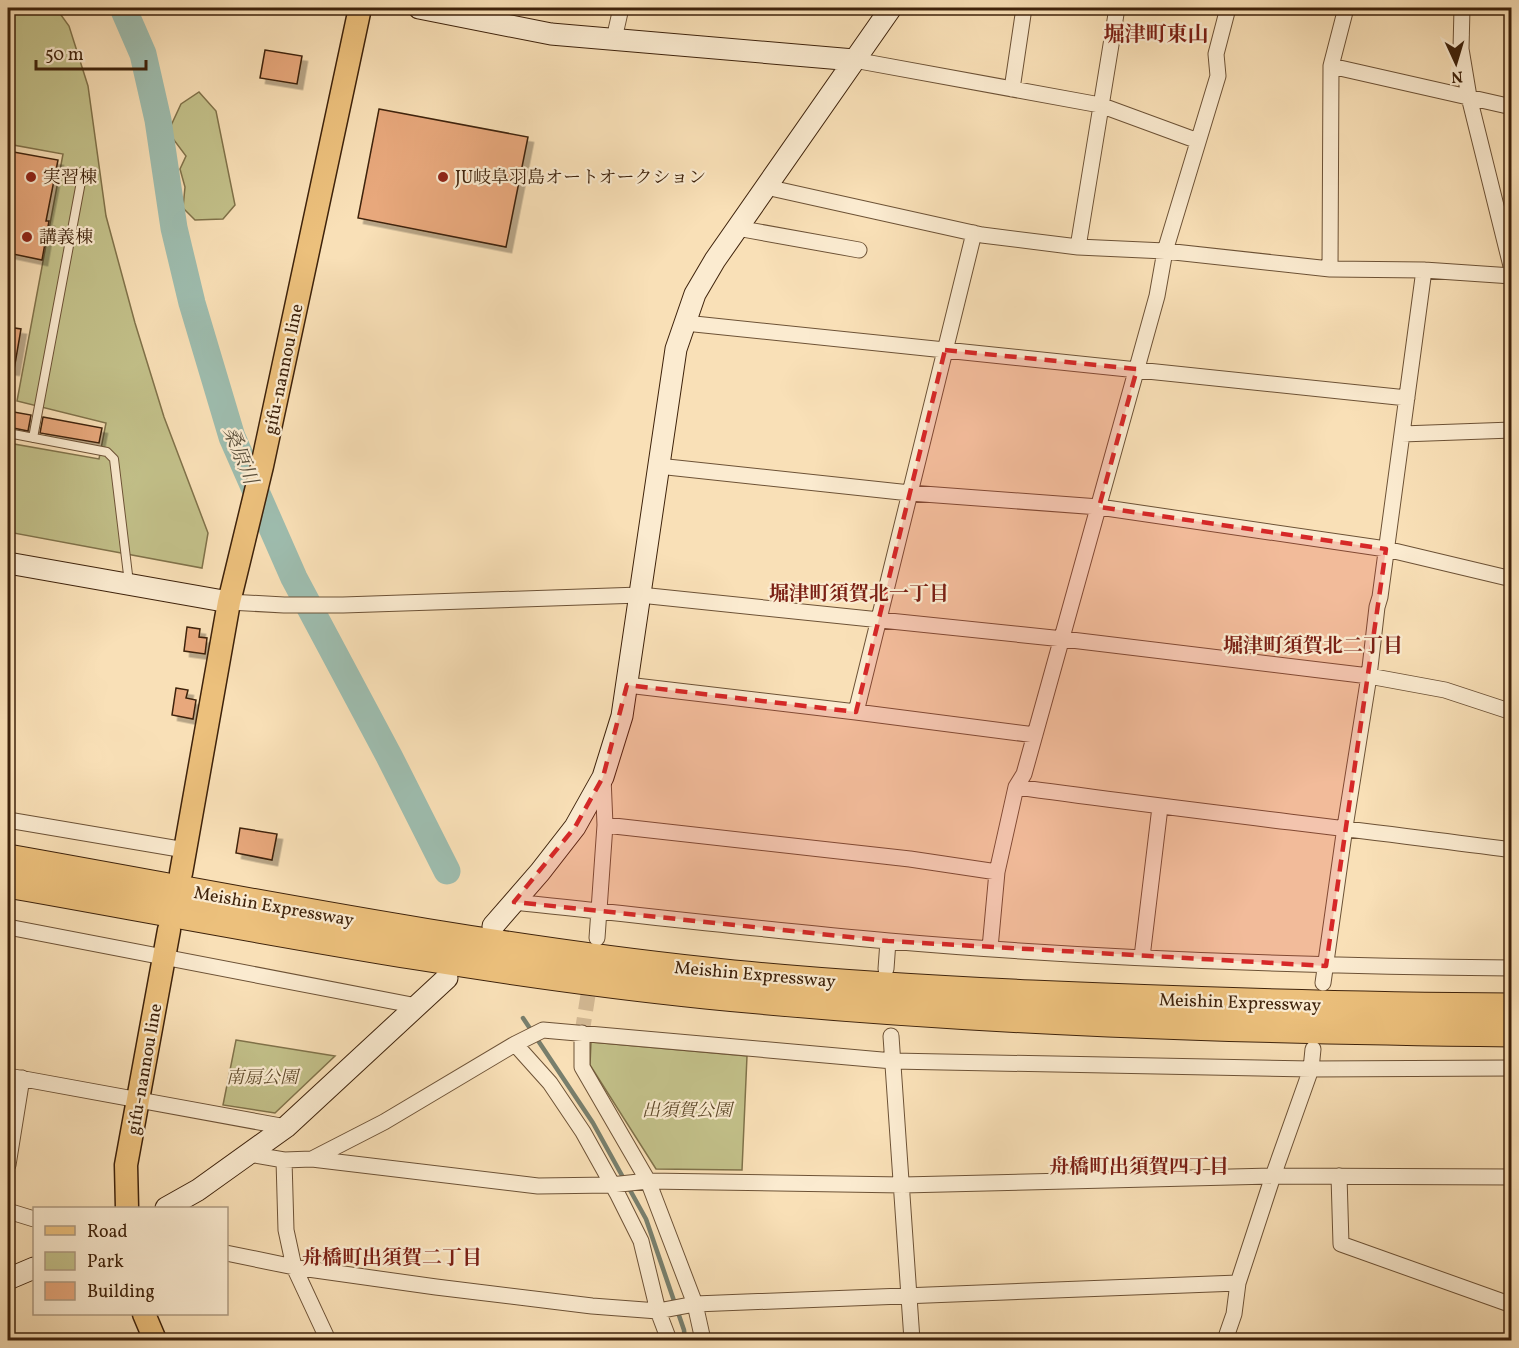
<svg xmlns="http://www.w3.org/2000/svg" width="1519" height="1348" font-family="Vollkorn,'Noto Serif JP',serif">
<defs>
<filter id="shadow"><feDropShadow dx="5.5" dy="5.5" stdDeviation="0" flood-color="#0004"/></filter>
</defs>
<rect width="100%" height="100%" fill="#f9e0b7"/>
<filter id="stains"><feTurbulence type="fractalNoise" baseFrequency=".00333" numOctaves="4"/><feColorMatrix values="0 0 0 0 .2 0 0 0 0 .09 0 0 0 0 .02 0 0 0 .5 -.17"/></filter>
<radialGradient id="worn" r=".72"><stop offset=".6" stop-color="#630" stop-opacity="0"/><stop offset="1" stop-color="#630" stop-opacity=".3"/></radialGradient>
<path fill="#c3c18a" stroke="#80724a" stroke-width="1.5" d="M8,8H56L69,26L88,86L106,216L135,323L164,417L208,533L202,568L8,532V443L99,459L106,423L17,401L63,154L8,144Z
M199,92L216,111L235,205L223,219L195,220L183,208L185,187L180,169L186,156L168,132L181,104Z
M236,1040L335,1056L275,1113L223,1105Z
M591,1042L747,1056L742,1170L656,1169L590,1065Z"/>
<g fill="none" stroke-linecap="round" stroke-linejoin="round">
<path stroke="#787f6d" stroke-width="4.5" d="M523,1018L593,1123L646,1219L684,1330L685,1340"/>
<path stroke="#9ebdaf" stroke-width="27" d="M123,8L143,54L158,120L174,228L192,303L232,437L294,578L389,756L447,871"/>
</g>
<path fill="#e8a87c" stroke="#3e220b" stroke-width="1.5" filter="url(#shadow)" d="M265,50L302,56L297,84L260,78Z
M379,109L528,137L506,247L358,218Z
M8,151L58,160L46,221H49L42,260L8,253Z
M8,327L21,329L14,370L8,369Z
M8,411L31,415L28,431L8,427Z
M43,417L102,428L99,443L40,433Z
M187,627L200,629L199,637L207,638L205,654L184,651Z
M176,688L188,690L186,698L196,700L193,719L172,715Z
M240,828L277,834L272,860L236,853Z"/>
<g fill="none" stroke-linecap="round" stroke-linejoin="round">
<path stroke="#d4ba95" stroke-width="15" stroke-dasharray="15 8" stroke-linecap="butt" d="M582,1033L591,976"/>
<defs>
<path id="lane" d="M8,433L107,452L114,459L129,583
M33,438L83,171"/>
<path id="street" d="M1462,8L1461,49L1469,97L1512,270
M614,39L621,8
M854,60L1100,105L1198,141
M1331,66L1512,107
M1012,89L1024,8
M766,187L982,235L1078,247L1165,251L1330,269L1424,270L1512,276
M737,228L859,250
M1078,247L1117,8
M1330,269L1331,66L1346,8
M685,323L1407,398
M1402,434L1512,430
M658,466L910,493L1099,507L1386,549L1512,579
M229,602L284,605H343L640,595L1063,639L1369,676L1445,690L1512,712
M627,685L856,712L974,233
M856,712L1035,735
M1016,787C1181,810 1347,828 1512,850
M8,820L185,850
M605,825L910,859L997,872
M514,902C639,915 764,930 889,941C1096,959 1304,966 1512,968
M8,927L417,1006
M597,938L605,825L603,777
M990,948L997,872L1016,787L1024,774L1157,296L1165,251L1218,76L1216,54L1228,8
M1142,957L1160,807
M886,969L888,941
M1323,983L1345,827L1369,676L1377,607L1380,597L1424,270
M582,1033V1067L648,1181L695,1304L703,1340
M891,1036L912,1340
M515,1044L550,1083L583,1132L617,1193L641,1241L658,1311L669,1340
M8,1076L286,1127
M249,1154L284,1160L312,1159L384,1122L515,1044L543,1030L893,1061L1311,1069L1512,1068
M312,1159L538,1186L611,1185L648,1181L903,1185L1273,1176L1512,1177
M284,1160L286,1230L294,1267L328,1340
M8,1165L22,1078
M1339,1176L1341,1244L1512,1305
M8,1211L34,1219
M226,1253L294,1267L436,1287L592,1306L658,1311L695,1304L1238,1283
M1225,1340L1234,1314L1238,1283L1273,1176L1311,1069L1313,1049"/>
<path id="secondary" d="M419,8L551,34L854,60
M8,563L229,602
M493,926L540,872L575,827L603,777L622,716L676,349L695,294L715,260L891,8
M166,1208L198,1190L286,1127L447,978
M8,1279L34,1268"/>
<path id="primary" d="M181,873L229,602L262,466L360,8
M127,1208L126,1165L169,930
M144,1314L155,1340"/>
<path id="highway" d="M8,858C239,899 471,946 706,971C814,983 924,989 1032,994C1192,1001 1352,1006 1512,1007
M8,884C239,925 471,971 706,995C973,1022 1243,1030 1512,1033"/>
</defs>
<use href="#lane" stroke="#6d5236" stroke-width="10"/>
<use href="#street" stroke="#6d5236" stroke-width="17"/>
<use href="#secondary" stroke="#3e220b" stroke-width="23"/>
<use href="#primary" stroke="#3e220b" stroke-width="25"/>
<use href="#highway" stroke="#3e220b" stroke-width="29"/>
<use href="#lane" stroke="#fbebd0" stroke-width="8"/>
<use href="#street" stroke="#fbebd0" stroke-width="15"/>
<use href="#secondary" stroke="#fbebd0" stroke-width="21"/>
<use href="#primary" stroke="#ecc07c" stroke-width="22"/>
<use href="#highway" stroke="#ecc07c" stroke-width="27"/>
</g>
<path fill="#d62828" fill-opacity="0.2" stroke="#d62828" stroke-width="4.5" stroke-dasharray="12 8" stroke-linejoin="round" d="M945,350L1137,369L1099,507L1386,549L1326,966L888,941L514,902L575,827L603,777L627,685L856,712Z"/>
<g fill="#8f2418" stroke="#fbebd0" stroke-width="2">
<circle cx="31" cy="177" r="6"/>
<circle cx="443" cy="177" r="6"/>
<circle cx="27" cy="237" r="6"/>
</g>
<g text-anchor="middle" stroke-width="4.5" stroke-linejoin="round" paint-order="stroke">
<g font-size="18" fill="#3e220b" stroke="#fbebd0" text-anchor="start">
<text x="43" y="183">実習棟</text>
<text x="455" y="183">JU岐阜羽島オートオークション</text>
<text x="39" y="243">講義棟</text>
</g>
<g font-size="18" fill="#3e220b" stroke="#fbebd0">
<text transform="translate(283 369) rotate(-78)" y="6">gifu-nannou line</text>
<text transform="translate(274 906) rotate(10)" y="6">Meishin Expressway</text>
<text transform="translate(755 974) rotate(5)" y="6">Meishin Expressway</text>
<text transform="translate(1240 1002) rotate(2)" y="6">Meishin Expressway</text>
<text transform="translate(144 1069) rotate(-80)" y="6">gifu-nannou line</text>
</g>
<g font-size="18" font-style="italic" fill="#5f4a2b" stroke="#fbebd0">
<text x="262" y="1083">南扇公園</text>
<text x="687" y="1116">出須賀公園</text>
</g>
<g font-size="20" font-style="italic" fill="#5b503c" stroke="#fbebd0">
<text transform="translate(241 455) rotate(68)" y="7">桑原川</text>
</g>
<g font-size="20" font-weight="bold" fill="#7a1f14" stroke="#fbebd0">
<text x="859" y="600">堀津町須賀北一丁目</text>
<text x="1313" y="652">堀津町須賀北二丁目</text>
<text x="1139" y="1173">舟橋町出須賀四丁目</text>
<text x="392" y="1264">舟橋町出須賀二丁目</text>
</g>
<g font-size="21" font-weight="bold" fill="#7a1f14" stroke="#fbebd0">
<text x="1156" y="41">堀津町東山</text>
</g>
</g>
<rect width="1519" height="1348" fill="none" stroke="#f9e0b7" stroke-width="30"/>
<rect x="9" y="9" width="1501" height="1330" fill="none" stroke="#3e220b" stroke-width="3"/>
<rect x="15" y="15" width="1489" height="1318" fill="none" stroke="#3e220b" stroke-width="1.5"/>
<rect x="33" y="1207" width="195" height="108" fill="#fbebd0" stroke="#af9b81" stroke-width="1.5"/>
<rect x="45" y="1226" width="30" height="9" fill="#ecc07c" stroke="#af9b81" stroke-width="1.5"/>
<text x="87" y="1237" font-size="18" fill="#3e220b">Road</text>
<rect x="45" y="1252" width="30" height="18" fill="#c3c18a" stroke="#af9b81" stroke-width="1.5"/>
<text x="87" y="1267" font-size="18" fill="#3e220b">Park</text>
<rect x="45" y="1282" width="30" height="18" fill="#e8a87c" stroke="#af9b81" stroke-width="1.5"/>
<text x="87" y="1297" font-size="18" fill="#3e220b">Building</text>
<g transform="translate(1456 63) rotate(176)" stroke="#fbebd0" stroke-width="4.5" paint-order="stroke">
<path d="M0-4.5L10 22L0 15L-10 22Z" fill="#3e220b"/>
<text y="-9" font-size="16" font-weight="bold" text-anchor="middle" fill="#3e220b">N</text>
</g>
<path d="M36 60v9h110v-9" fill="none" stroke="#3e220b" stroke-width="3"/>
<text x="45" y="60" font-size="18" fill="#3e220b" stroke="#fbebd0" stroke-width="4.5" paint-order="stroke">50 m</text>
<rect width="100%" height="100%" filter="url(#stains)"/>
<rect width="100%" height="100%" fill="url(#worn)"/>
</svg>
